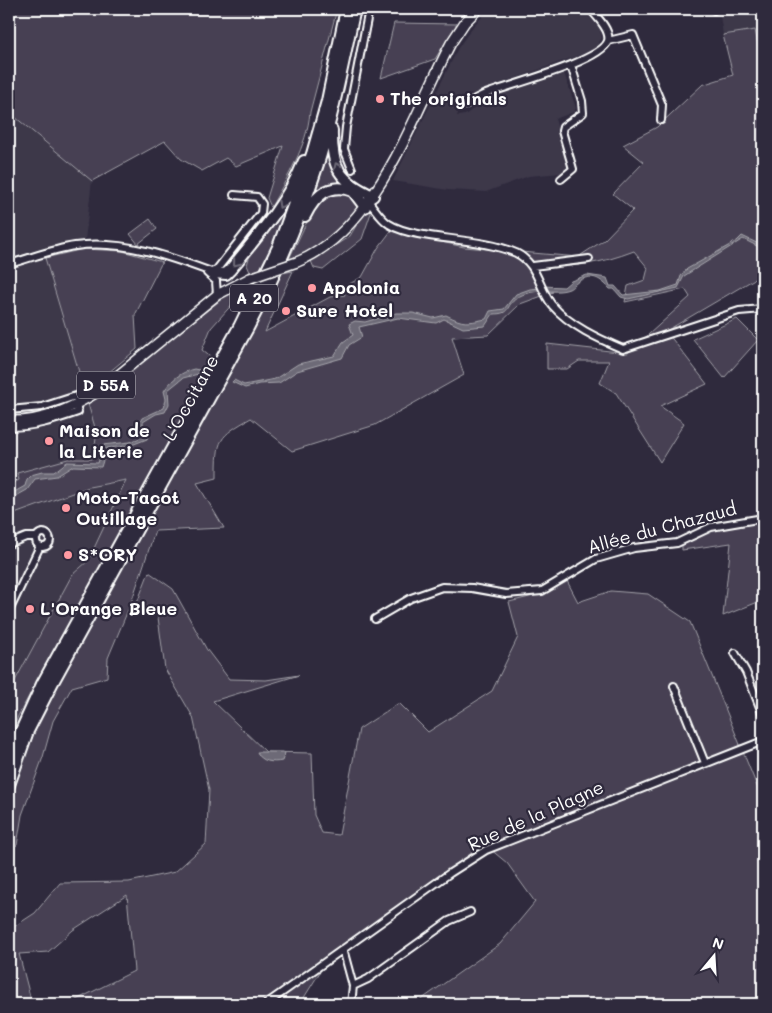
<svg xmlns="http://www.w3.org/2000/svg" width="772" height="1013" font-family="Mali,sans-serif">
<rect width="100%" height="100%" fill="#2f2a3d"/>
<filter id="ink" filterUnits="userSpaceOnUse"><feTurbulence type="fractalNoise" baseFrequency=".02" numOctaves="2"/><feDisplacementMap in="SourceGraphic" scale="10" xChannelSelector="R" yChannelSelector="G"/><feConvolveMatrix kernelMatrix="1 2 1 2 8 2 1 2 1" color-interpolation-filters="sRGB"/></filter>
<g filter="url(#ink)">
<path fill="#3c3749" d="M513,9H583L600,29L602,38L594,50L455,100L454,109L458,113L457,116L465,115L488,98L564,73L576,108L574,112L555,119L571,168L561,173L529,176L486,192L448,190L393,181L458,48L474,25L486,13L501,15Z
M719,9H763V69L755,30L723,35Z
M9,112L92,181L84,249L45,259L97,434L92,459H68L18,473L19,480L9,485Z
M127,480L88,561L72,575L9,692V516L89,487Z"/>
<path fill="#464152" stroke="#a2a0a8" d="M9,9H337L310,112C307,147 287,177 271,207L267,198L283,146L236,166L226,158L202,171L181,159L165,141L92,181L9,112Z
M394,23H395L457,24L435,59L381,78Z
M755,30L763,69V274L666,331L707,384L660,406L684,423L660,462L616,393L600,383L609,361H579L567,369H547V344L628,353L690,297L685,289L625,302L628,286L645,280L648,268L634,251C600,264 576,267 540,267L533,274L537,283L553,292L520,304L488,335L452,337L464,375L375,425L292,451L251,418C218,437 217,439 217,478L197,483L224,528L155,531L131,603L108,658L107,677L72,687L53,721L43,757L22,815L17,845L9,850V808L21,765L41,716L282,273L293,271L265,332L330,297L345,295L342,288L362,277L378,248L391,231L464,247L578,257L604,240L633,210L613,194L644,162L623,145L657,127L702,85L733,75L723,35Z
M329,141L349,187L309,202Z
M300,177L262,269L250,272L247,265L249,258L275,223Z
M329,192L352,193L358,204C350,227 310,252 288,261L316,203Z
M367,207L372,210L362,239L323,270L314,268L311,261L350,236Z
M150,219L157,229L138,244L130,234Z
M84,249L122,251L162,262L135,315L137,349L85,392L45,258Z
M252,282L211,328L202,350L214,360L18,716L9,741V692L72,575L88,561L126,480L89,487L9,516V485L19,480L17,473L68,459H92L97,434L88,404L227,295Z
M737,319L758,340L724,378L693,339Z
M763,521V600L723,616L731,543L682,550V544L713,530Z
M149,572L173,589L207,650L229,679L266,680L299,675L213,701L266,752L312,753L314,815L322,833L339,835L359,729L399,703L428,732L492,691L518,637L509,602L542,594L566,579L578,602L611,591L648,594L690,622L763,801V1004H415L500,944L535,902L507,863L484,844L330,956L300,1004H68L134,971L127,895L73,930L48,952L19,954L32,1004H9V930L35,913L60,883L129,882L175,872L206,844L209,790L193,717L165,669L157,610L137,603Z"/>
<path fill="#6d6a77" stroke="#a7a6ad" d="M742,236L763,246V249L743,239L684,276L678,288L628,299L621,297L614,289H610C599,277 590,272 575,284C572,287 573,287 569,289C561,292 553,291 545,291L543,286L564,287L571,281L587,275L607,278L610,286H615L623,295L660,291L678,285L681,276L687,269L737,241Z
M541,288L540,291C533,292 523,293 517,298C504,307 512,314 493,314L485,326L463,328L444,319L436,323L398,318L359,327L362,337L349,345L342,358L297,371L279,383L259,384L245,388L232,382L234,380L244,385L275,379L298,364L334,356L343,342L353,335L349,324L355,321L365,322L396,313H413L433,318L446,315C464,324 466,323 486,319L490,311L504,309L516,294L530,289Z
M194,369L199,370L202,373L183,378L168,390L169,404L165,412L156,414L143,422V425L149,433L147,439L129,446L107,448L101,467L73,466L57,476L35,479L27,490L9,500V495L25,486L27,479L31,475L42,472H54L67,462L98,463L100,457L99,447L102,445L130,442L145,436V432L138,426L142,418L164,408L166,399L164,391C171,380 181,372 194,369Z
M257,752H283L285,753L282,761C273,763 261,762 257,752Z"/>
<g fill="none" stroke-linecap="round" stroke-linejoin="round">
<defs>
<path id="minor" d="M713,9L714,10
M608,41L633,35L662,105L661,120
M462,106C469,103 476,98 483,95C505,86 601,62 608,41C611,30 596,16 590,9
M352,169L344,149L346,127L369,9
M561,179L573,169L562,131L563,127L583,113L582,101L571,65
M369,202C375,209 381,219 389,224C398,230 408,232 418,234C449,240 488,241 516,253C538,264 538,287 552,305C570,326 599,339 623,349L739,311L763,309
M9,264C31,258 53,249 75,246C121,239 171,257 214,273L261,213L262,204L257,197L234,195
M533,266L589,259
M207,273L216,281L217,295
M9,410L42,407L76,396L81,402
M9,427C34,427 55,420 78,412L76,405
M36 540a7 7 0 1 1 14 0a7 7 0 1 1-14 0Z
M9,544L26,537H37
M9,611L40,546
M375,619L411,598L442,587L472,588L506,594L542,591L596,559L634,548L677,543L711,527L763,518
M735,653L746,672L763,715
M674,686L705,763
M343,949L353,986L351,1004
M353,986L368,979L449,921L470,912
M266,1004L450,873L486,850L763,741"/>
<path id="major" d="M297,262C378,229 413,115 451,43L465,22L478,9
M9,421C43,422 70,409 99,391L217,295L250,278"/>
<path id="highway" d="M332,130C331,167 339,181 373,196
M305,216C315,196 329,182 353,191L365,207
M214,273L226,274L230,270C258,236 287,203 304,161
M9,757L42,684L239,327L278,247L312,154L327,101L346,9
M9,785L28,731L53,682L249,326C276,274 300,220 318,164C334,114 343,61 355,9"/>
</defs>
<use href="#minor" stroke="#fff" stroke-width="10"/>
<use href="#major" stroke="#fff" stroke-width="12"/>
<use href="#highway" stroke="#fff" stroke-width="14"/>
<use href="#minor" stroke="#2f2a3d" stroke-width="6"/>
<use href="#major" stroke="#2f2a3d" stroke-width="9"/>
<use href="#highway" stroke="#2f2a3d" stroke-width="10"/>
<defs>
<path id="major-bridge" d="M250,278L297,262"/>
</defs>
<use href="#major-bridge" stroke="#fff" stroke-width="12" stroke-linecap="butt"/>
<use href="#major-bridge" stroke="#2f2a3d" stroke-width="9"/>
</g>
<defs><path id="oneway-chevron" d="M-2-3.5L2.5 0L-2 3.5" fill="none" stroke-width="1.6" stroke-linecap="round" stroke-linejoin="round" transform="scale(1.25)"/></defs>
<g stroke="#6d6a77">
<use href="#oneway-chevron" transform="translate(337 166) rotate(-115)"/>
<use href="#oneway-chevron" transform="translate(281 205) rotate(120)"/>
<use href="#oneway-chevron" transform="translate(236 263) rotate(129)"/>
</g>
</g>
<g fill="#ff9aa2" stroke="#2f2a3d" stroke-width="2">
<circle cx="380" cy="99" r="5"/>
<circle cx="312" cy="288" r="5"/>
<circle cx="286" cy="311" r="5"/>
<circle cx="49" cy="441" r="5"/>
<circle cx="66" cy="508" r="5"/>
<circle cx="68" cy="555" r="5"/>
<circle cx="30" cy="609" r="5"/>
</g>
<g text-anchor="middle" stroke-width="4.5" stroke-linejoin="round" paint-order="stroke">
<g fill="#2f2a3d" stroke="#c1bfc5" stroke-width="1">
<rect x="230" y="284.5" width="48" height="27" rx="4"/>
<rect x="77" y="371.5" width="58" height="27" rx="4"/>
</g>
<g font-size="16" font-weight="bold" fill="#fff">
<text x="254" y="304">A 20</text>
<text x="106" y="391">D 55A</text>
</g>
<g font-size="18" font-weight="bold" fill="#fff" stroke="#2f2a3d" text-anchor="start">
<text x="390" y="105">The originals</text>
<text x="322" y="294">Apolonia</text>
<text x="296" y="317">Sure Hotel</text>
<text x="59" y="437">Maison de<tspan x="59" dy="21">la Literie</tspan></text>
<text x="76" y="504">Moto-Tacot<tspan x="76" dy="21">Outillage</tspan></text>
<text x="78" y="561">S*ORY</text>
<text x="40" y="615">L'Orange Bleue</text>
</g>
<g font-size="18" fill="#fff" stroke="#2f2a3d">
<text transform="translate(191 398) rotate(-61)" y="6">L'Occitane</text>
<text transform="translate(662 528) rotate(-15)" y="6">Allée du Chazaud</text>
<text transform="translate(536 816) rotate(-24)" y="6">Rue de la Plagne</text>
</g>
</g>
<rect width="772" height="1013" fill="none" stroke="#2f2a3d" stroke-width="30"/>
<rect x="15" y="15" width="742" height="983" fill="none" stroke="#fff" stroke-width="2" filter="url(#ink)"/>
<g transform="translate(714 956) rotate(18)" stroke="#2f2a3d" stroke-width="4" paint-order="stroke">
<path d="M0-4L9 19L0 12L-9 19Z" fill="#ffffff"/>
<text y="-8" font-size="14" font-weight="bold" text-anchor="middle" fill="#ffffff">N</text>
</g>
</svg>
